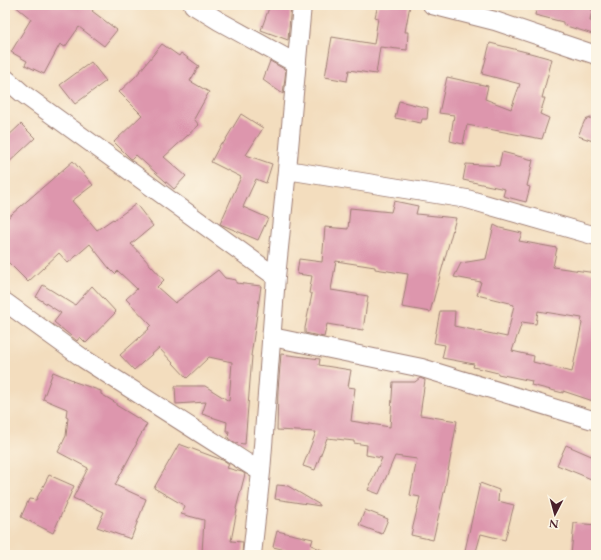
<svg xmlns="http://www.w3.org/2000/svg" width="601" height="560" font-family="Cardo,serif">
<rect width="100%" height="100%" fill="#fcf5e5"/>
<filter id="ink" filterUnits="userSpaceOnUse"><feTurbulence type="fractalNoise" baseFrequency=".025" numOctaves="2"/><feDisplacementMap in="SourceGraphic" scale="8" xChannelSelector="R" yChannelSelector="G"/><feConvolveMatrix kernelMatrix="1 2 1 2 8 2 1 2 1" color-interpolation-filters="sRGB"/></filter>
<filter id="wash" filterUnits="userSpaceOnUse"><feTurbulence type="fractalNoise" baseFrequency=".012" numOctaves="4" result="noise"/><feDisplacementMap in="SourceGraphic" scale="16" xChannelSelector="R" yChannelSelector="G"/><feGaussianBlur stdDeviation="0.9" result="paint"/><feColorMatrix in="noise" values="0 0 0 0 0 0 0 0 0 0 0 0 0 0 0 0 0 1.4 0 .05"/><feComposite in="paint" operator="in"/></filter>
<g filter="url(#wash)">
<rect width="100%" height="100%" fill="#f3ddbe"/>
<g id="blocks">
<path fill="#dd96ad" fill-rule="evenodd" d="M14,5H97L92,11L117,30L104,46L79,27L65,47L60,44L44,74L25,65L27,61L11,52L31,19Z
M270,5H291L288,40L261,30Z
M378,5H410L405,32H408L407,50L380,47L376,74L349,70L347,81L325,77L332,37L374,44L378,18L375,17Z
M537,5H593L590,21L596,22V35L563,25V22L535,15Z
M490,43L530,53L552,59L542,98H545L540,114L549,118L542,139L467,125L463,144L450,141L454,115L439,113L447,77L488,86L485,99L511,109L520,84L482,74Z
M162,44L179,56L181,53L199,66L190,81L209,92L194,119L199,125L164,157L186,176L174,189L136,155L132,159L130,158L114,142L142,115L119,92L136,76Z
M270,61L286,70L283,94L263,80Z
M91,62L106,81L75,104L60,85Z
M399,101L428,108L427,119H422L421,123L395,118Z
M241,114L263,128L246,155L272,164L266,183L256,179L243,207L268,218L258,240L220,224L241,177L211,162L221,143L223,144Z
M596,116V142L578,136L585,120Z
M21,124L35,138L5,166V139Z
M502,152L533,160L527,186L530,187L526,202L503,196L505,189L463,180L466,164L499,166Z
M73,161L93,185L72,201L97,230L113,219L114,220L136,204L153,226L131,244L164,280L157,287L175,303L218,270L225,278L236,280V283L261,286L251,356H252L245,444L234,443L228,438L229,431H226L227,422L202,414L206,402L176,404L175,386H205L229,401L232,362L209,357L187,378L159,348L134,370L120,355L149,329L148,328L151,325L126,299L137,289L118,271L115,274L109,268L90,244L68,263L59,253L28,282L5,259V220Z
M394,201L418,206L416,214L456,218L430,312L402,307L408,274L375,269V267L336,261L331,290L368,296L363,330L327,324L324,337L305,333V328L312,294L309,293L312,276L297,274L299,259L322,262L325,227L348,229L350,208L391,212Z
M494,225L500,228L522,233L519,241L557,248L553,267L596,273V402L563,391V393L531,385L532,381L498,374V373L473,367L474,364L442,358L445,345L434,343L440,311H455L454,326L507,337L514,305L510,304V303L477,295L481,282L454,277L461,263L486,259ZM538,311L582,318L581,322L582,323L572,372L533,362L534,356L512,351L522,322L536,324Z
M43,285L75,305L92,286L116,312L86,343L80,337L77,341L54,322L61,313L36,297Z
M281,354L320,359L319,365L351,370L348,387L355,388L351,421L390,427L393,382H415L420,378L425,380L420,415L457,421L445,488L433,540L411,535L420,497L410,495L417,459L395,456L379,494L368,490L382,458L366,455L367,445L354,443V441L327,438L315,470L303,466L316,432L277,430L278,390Z
M53,372L73,380L72,381L101,391V394L116,403V405L147,424L136,443H137L115,485L146,499L131,539L97,527L104,512L73,498L88,468L58,452L66,436L68,418L66,417L67,409L43,399Z
M179,444L225,461L229,464L227,468L242,472L245,474L236,509L237,510L231,541L243,542L242,555H210V554L202,553L204,520L181,514L185,506L154,488Z
M566,445L596,458V481L557,465Z
M49,475L74,486L53,533L21,517L29,499L36,500Z
M480,483L499,490L498,501L514,505L505,540L481,534L475,555H464Z
M277,485L288,486L320,505V506L275,499Z
M365,510L388,519L382,534L359,525Z
M574,523L596,525L594,555H571Z
M277,531L313,539L311,545L333,555H298V553L273,547Z"/>
</g>
</g>
<g filter="url(#ink)">
<use href="#blocks" fill-opacity="0" stroke="#9e7e74" stroke-width="1"/>
<g fill="none" stroke-linecap="round" stroke-linejoin="round">
<defs>
<path id="minor" d="M193,5L219,21L297,64
M432,5L495,21L596,55
M5,78L22,93L276,277
M287,170L467,199L596,236
M5,302L84,359L261,472
M272,337L422,368L596,421
M252,555L261,472L276,277L287,170L302,5"/>
</defs>
<use href="#minor" stroke="#9e7e74" stroke-width="20"/>
<use href="#minor" stroke="#fff" stroke-width="18"/>
</g>
</g>
<rect width="601" height="560" fill="none" stroke="#fcf5e5" stroke-width="20"/>
<g transform="translate(555 514) rotate(186)" stroke="#fcf5e5" stroke-width="3" paint-order="stroke">
<path d="M0-3L7 15L0 10L-7 15Z" fill="#4a1f2b"/>
<text y="-6" font-size="11" font-weight="bold" text-anchor="middle" fill="#4a1f2b">N</text>
</g>
</svg>
